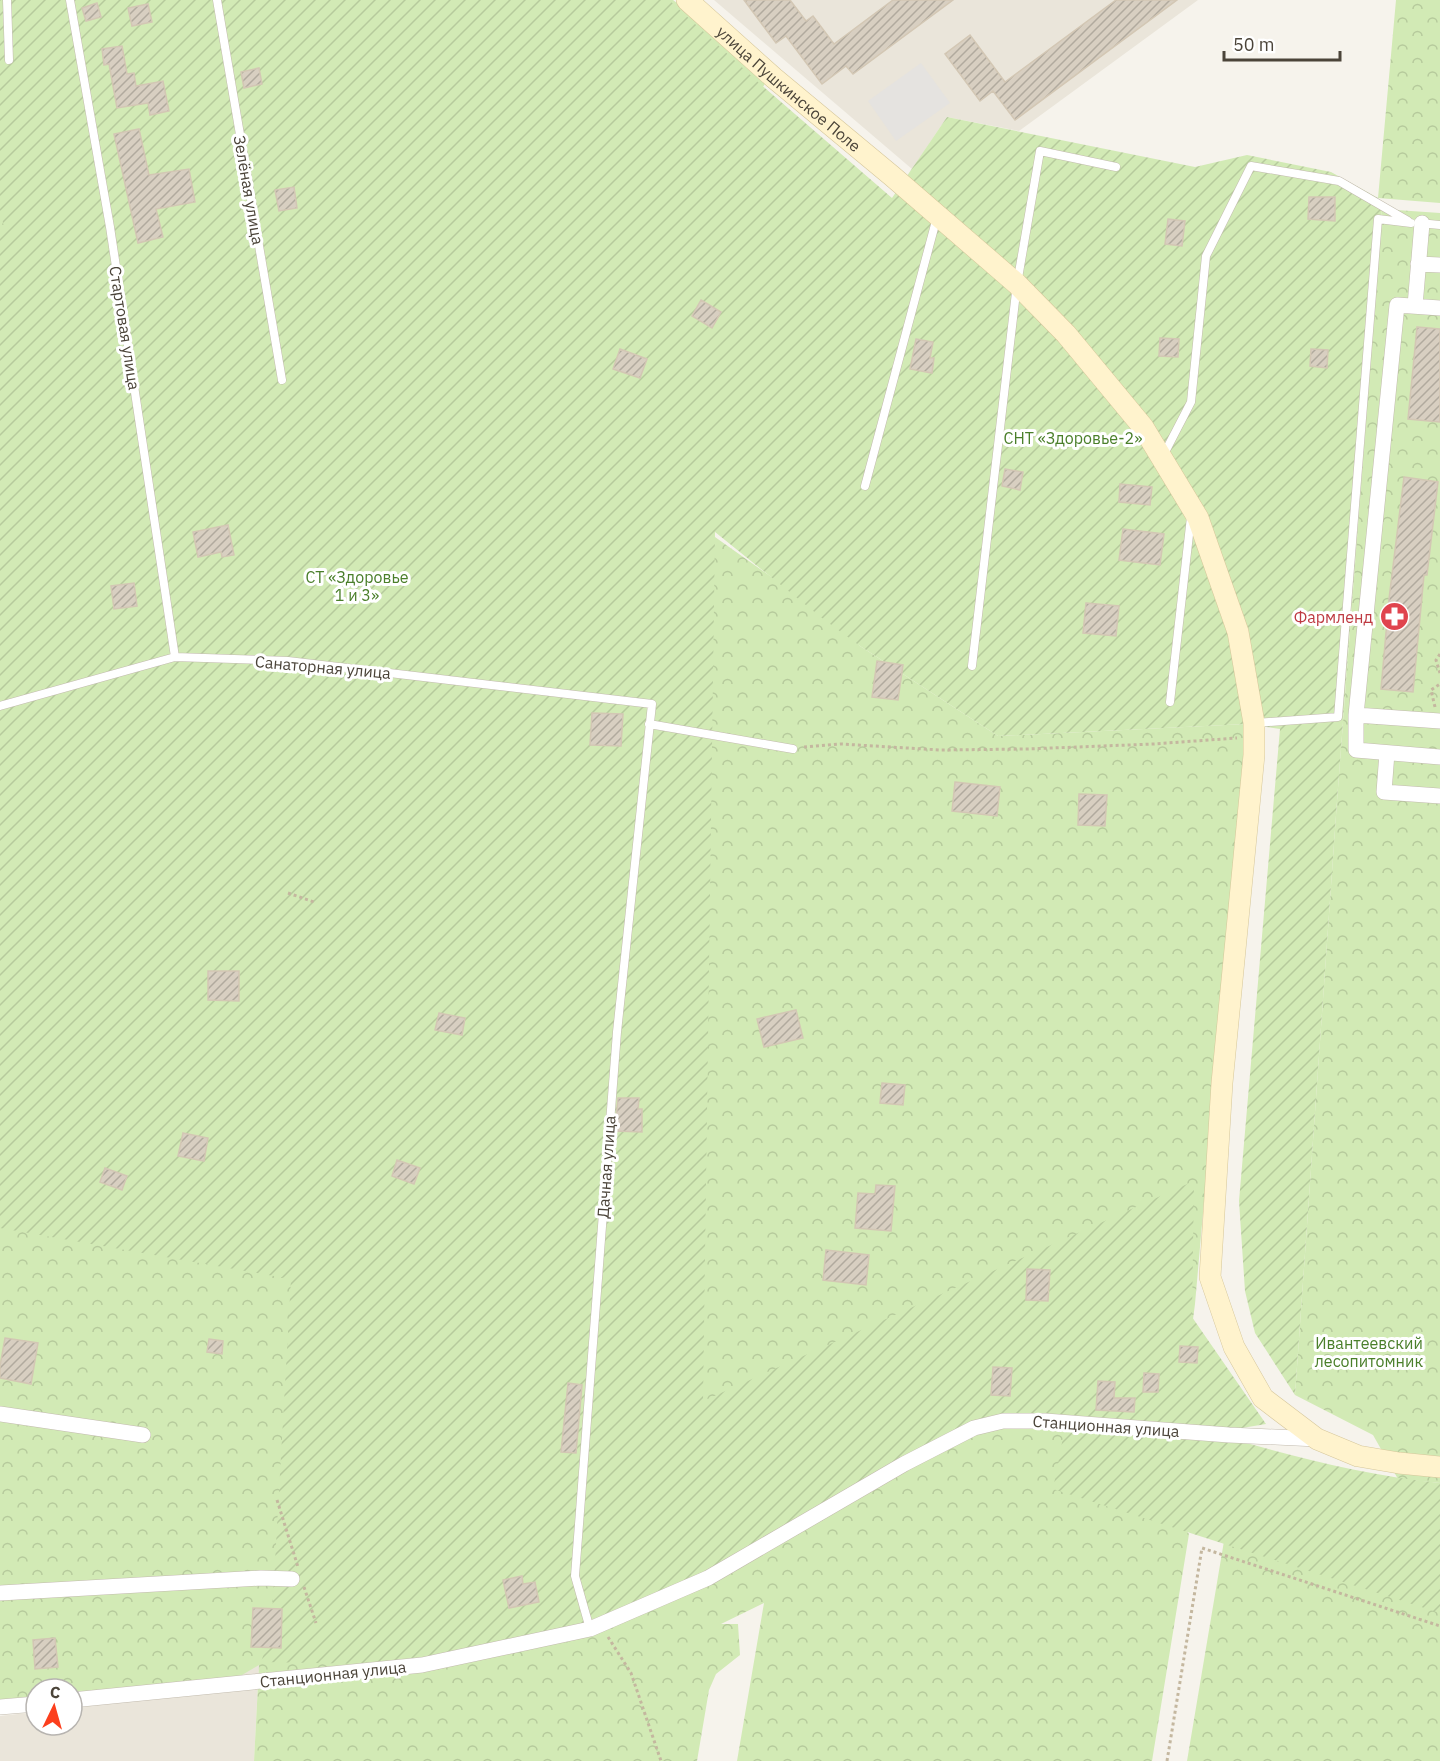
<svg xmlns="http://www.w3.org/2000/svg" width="1440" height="1761" font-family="'IBM Plex Sans',sans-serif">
<defs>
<pattern id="forest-crowns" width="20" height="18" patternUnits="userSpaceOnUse" patternTransform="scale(1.5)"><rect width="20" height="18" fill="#d2eab5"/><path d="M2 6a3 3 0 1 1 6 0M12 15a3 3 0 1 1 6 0" fill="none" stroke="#b6ca9c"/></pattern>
<pattern id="garden-furrows" width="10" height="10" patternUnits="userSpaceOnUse" patternTransform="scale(1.5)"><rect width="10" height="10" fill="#d2eab5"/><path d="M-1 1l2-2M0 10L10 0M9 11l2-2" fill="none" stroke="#b6ca9c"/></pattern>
<pattern id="building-hatch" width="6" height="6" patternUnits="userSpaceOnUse" patternTransform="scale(1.5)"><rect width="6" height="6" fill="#d8cfc1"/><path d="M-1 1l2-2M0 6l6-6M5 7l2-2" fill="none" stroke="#b1aa9e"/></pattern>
</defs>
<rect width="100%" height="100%" fill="#f6f3ec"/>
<path fill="#eae5da" d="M714,0H1198L1019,131L947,117L912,169Z
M259,1664L254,1761H0V1716L36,1712V1725H72V1708L215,1691Z"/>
<path fill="url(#forest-crowns)" d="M0,0H673L771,74L636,293L715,537L825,615L860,646L998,736L1246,724L1195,1304L1168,1509L1189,1534L1152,1761H737L764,1603L721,1624H738L740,1655L716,1674L709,1690L697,1761H254L259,1665L215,1691L72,1705V1689H36V1709L0,1712Z
M1396,0H1440V203L1378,198Z
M1382,209L1440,213V1483L1398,1479L1373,1435L1295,1395L1337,801Z
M1224,1541L1440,1612V1761H1187Z"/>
<path fill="url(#garden-furrows)" d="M0,0H669L759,83L892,198L947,117L1195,167L1247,155L1331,172L1378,198L1382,209L1337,801L1295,1395L1255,1333L1245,1291L1239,1201L1280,729L1246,724L998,736L860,646L822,618L715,532L703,1401L1194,1181L1192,1317L1266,1424L1212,1433C1287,1455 1362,1475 1440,1483V1613L1053,1489L1065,1427L1003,1421L636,1609L422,1665L261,1662L271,1633L291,1279L0,1228V228L4,227L0,210Z"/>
<path fill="#e5e3e0" d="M921,63L950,103L896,141L868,101Z"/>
<path fill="url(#building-hatch)" stroke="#d3c7b4" stroke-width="1.5" d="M744,0H790L806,21L813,16L834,44L893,0H953L853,74L846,66L822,84L786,36L776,43Z
M1116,0H1177L1015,120L993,91L980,101L945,54L970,35L1005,82Z
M97,3L101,17L86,21L82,8Z
M148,4L152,22L132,26L128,8Z
M122,46L127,74L134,73L136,86L163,81L169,111L150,115L148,103L117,108L109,64L104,65L102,49Z
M259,68L262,84L244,88L241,72Z
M139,129L149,175L189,169L195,202L156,209L163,237L138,243L114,134Z
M294,187L297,208L279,211L275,190Z
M1309,197H1335V221L1308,219Z
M1168,219L1185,221L1182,246L1165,244Z
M701,300L721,312L712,328L692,316Z
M1417,327L1440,329V422L1408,419Z
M1160,338L1179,339L1178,357L1159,356Z
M916,339L933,342L930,358H934L932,373L910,369Z
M620,349L647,359L640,378L613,369Z
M1311,349L1328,350L1327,368L1310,366Z
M1005,469L1023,472L1020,490L1002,486Z
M1404,477L1438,482L1427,575H1424L1413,692L1381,689L1389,599Z
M1120,484L1152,487L1150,505L1119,502Z
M228,525L234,555L222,557L221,552L198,557L193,532Z
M1123,529L1164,534L1160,565L1119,560Z
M134,583L137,606L114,609L111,586Z
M1086,603L1119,606L1116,636L1083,633Z
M877,661L903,665L898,700L872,697Z
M592,713L623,714L621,746L590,745Z
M955,782L1000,787L997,816L952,811Z
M1079,794L1107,795L1105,826L1078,825Z
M208,971H239V1001L208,1000Z
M796,1010L803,1038L764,1047L757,1019Z
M439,1013L465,1018L462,1035L435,1030Z
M882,1083L905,1085L903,1105L880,1103Z
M618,1098H639L638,1109H642V1132L615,1131Z
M183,1133L208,1138L204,1161L178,1156Z
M397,1160L420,1168L414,1184L392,1176Z
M105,1168L127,1176L122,1190L100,1182Z
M876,1185L895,1186L891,1231L855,1228L858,1193L875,1194Z
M826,1250L869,1255L866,1285L823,1280Z
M1027,1269L1050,1270L1048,1301L1026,1300Z
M5,1338L38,1343L31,1384L0,1378V1366Z
M209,1339L223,1341L222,1354L207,1352Z
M1180,1346L1198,1347L1197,1363L1179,1362Z
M993,1367L1012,1368L1010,1396L991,1395Z
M1144,1373L1159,1374L1158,1392H1143Z
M1098,1381L1115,1382L1114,1398H1135L1134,1412L1096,1410Z
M568,1383L582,1385L576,1453L561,1452Z
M522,1576L523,1584L535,1582L539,1602L509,1608L503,1580Z
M253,1608L282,1609L281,1648L251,1647Z
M55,1638L58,1667L35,1669L33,1640Z"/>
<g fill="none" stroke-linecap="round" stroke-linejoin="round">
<defs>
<path id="lane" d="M7,0L9,60
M70,0L110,227L175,657
M217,0L282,380
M1419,223L1440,225
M1163,456L1191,402L1206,256L1251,166L1339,181L1408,221
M865,486L937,217
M972,666L1017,284L1040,151L1116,167
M1170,702L1191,517
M0,706L175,657L288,661L652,704L617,1032L575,1576L590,1629
M1256,723L1338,717L1378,219L1411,223
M649,724L793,749"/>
<path id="street" d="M1418,264L1440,265
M1415,306L1422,223
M1440,308L1397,305L1356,715L1440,721
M1356,715V750L1440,757
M1387,753L1384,792L1440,796
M0,1414L143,1435
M0,1593L261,1578L292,1579
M72,1700L422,1665L590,1629L708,1578L904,1464L974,1428L1003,1421H1045L1229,1435L1317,1439
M0,1707L36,1704"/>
<g id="secondary">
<path id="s1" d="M687,0L774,78L892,176L1017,284L1066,334L1143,427L1198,518L1238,632L1254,723V755L1222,1083L1210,1277L1234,1347L1263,1398L1317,1439L1358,1456L1399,1463L1440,1467"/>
</g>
</defs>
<use href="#lane" stroke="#c2bbae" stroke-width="9"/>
<use href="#street" stroke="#c2bbae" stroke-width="16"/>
<use href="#secondary" stroke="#d6c79b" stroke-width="22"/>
<path stroke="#c4b79f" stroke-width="3" stroke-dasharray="3 3" stroke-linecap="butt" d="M1440,654L1436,660L1440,673
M1435,707L1431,690L1440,684
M804,747L841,744L940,750L1027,749L1153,744L1237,738
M288,893L314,902
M277,1500L298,1567
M304,1587L316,1623
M608,1637L631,1673L661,1761
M1167,1761L1202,1548L1440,1626"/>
<use href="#lane" stroke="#fff" stroke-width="8"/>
<use href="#street" stroke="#fff" stroke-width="15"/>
<use href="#secondary" stroke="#fff3cd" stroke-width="21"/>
</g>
<defs>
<symbol id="pharmacy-disc" viewBox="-11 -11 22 22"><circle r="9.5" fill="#e0444e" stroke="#fff"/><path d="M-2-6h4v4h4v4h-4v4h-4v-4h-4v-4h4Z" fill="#fff"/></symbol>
</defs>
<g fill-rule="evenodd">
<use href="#pharmacy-disc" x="1378" y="600" width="33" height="33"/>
</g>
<g text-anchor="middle" stroke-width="6" stroke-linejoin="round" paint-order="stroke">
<g font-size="16" fill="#4b4439" stroke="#fff">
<text dy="6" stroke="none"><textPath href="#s1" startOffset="135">улица Пушкинское Поле</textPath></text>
<text transform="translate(249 190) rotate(80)" y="6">Зелёная улица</text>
<text transform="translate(125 328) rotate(81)" y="6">Стартовая улица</text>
<text transform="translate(323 667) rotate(5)" y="6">Санаторная улица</text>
<text transform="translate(606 1167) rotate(-86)" y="6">Дачная улица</text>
<text transform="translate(1106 1426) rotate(4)" y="6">Станционная улица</text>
<text transform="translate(333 1674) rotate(-6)" y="6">Станционная улица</text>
</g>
<g font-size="16" fill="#4a7f2a" stroke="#fff">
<text x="1073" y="444">СНТ «Здоровье-2»</text>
<text x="357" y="583">СТ «Здоровье<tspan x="357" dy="18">1 и 3»</tspan></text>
<text x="1369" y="1349">Ивантеевский<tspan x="1369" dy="18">лесопитомник</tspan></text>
</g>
<g font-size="16" fill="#be3a42" stroke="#fff" text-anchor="end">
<text x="1373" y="623">Фармленд</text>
</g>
</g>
<g transform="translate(54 1707) rotate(5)"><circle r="28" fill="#ffffff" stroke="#b7b4b0" stroke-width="1.5"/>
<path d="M0-4.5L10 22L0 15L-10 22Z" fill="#fc3f1d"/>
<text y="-9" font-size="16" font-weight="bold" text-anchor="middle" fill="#4b4439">С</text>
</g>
<path d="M1224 51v9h116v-9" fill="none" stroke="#4b4439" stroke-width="3"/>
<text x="1233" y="51" font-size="18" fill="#4b4439" stroke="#ffffff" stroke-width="4.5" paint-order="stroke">50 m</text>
</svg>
